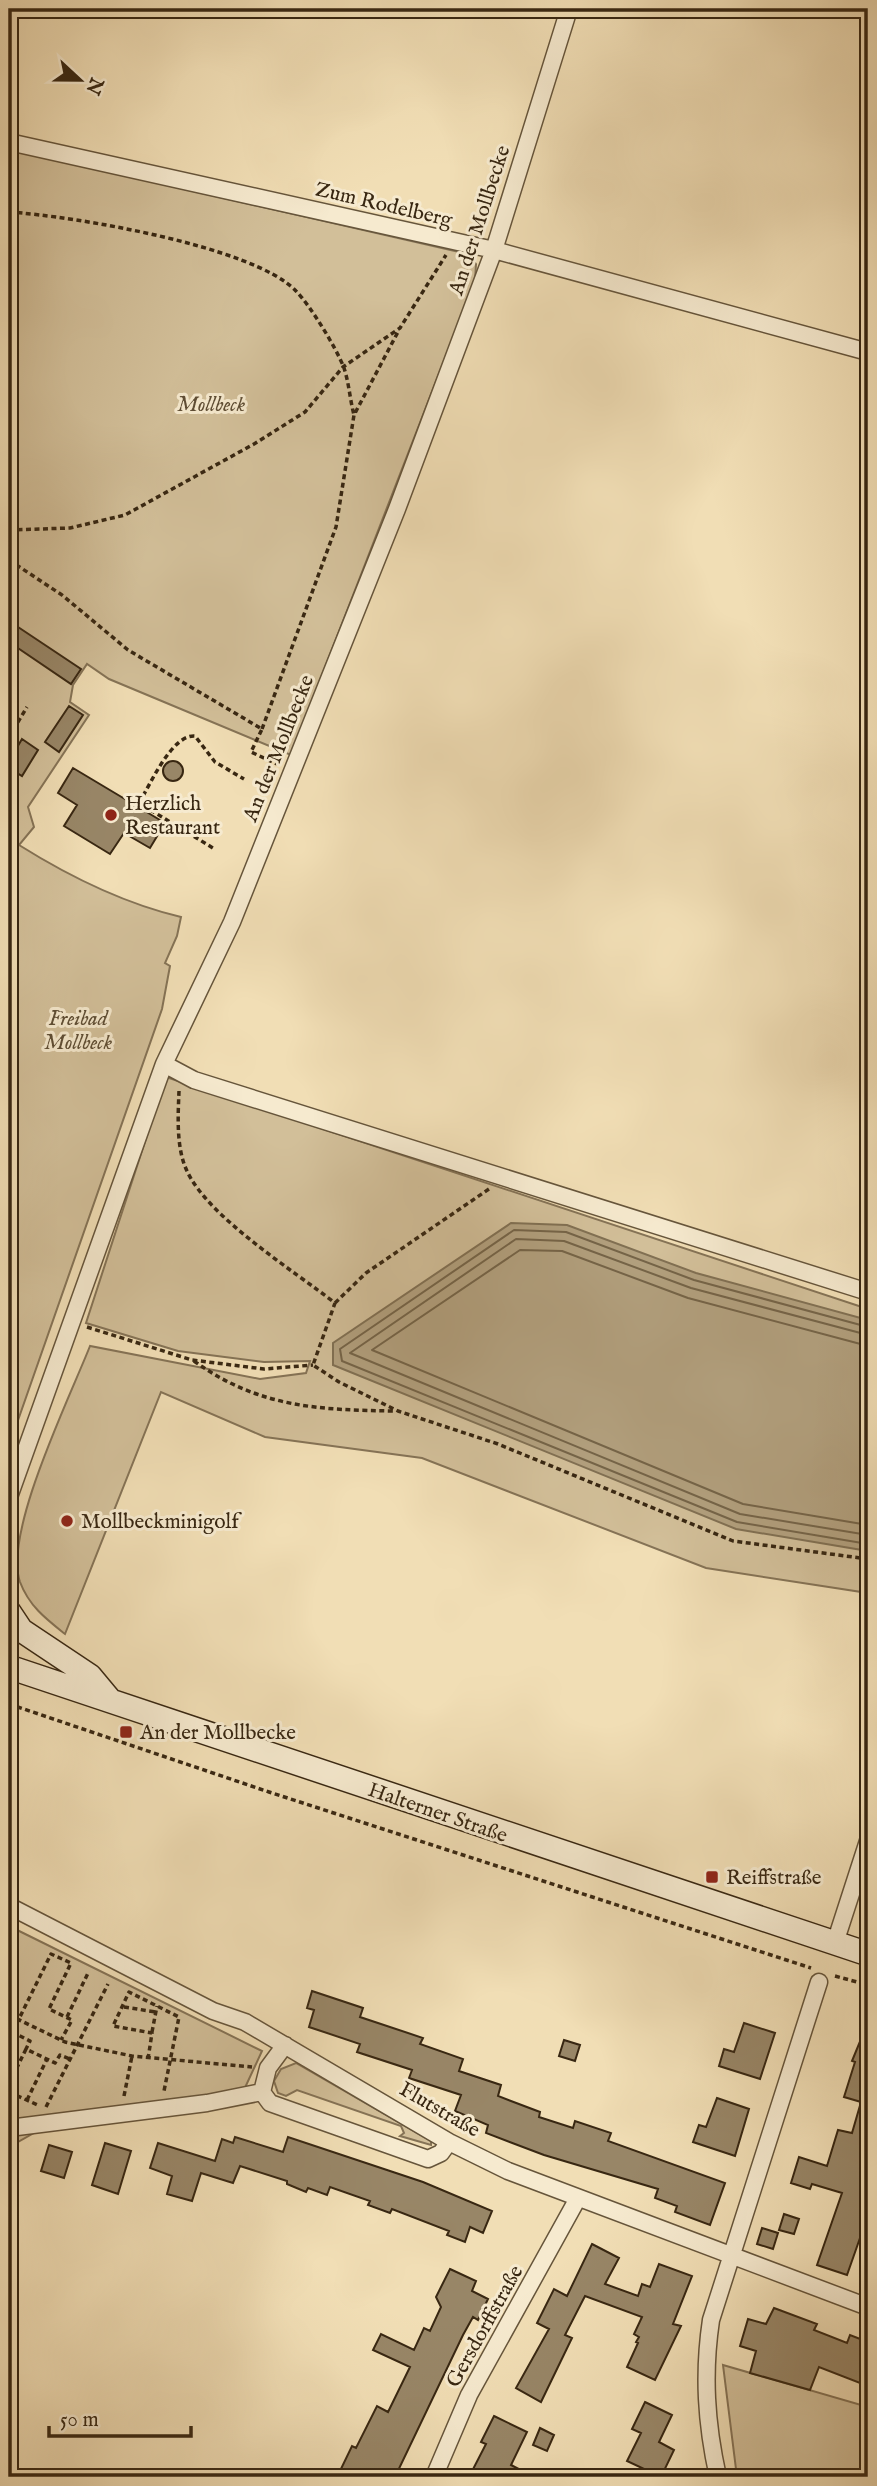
<svg xmlns="http://www.w3.org/2000/svg" width="877" height="2486" font-family="'IM FELL English',serif">
<rect width="100%" height="100%" fill="#f1deb5"/>
<filter id="stains"><feTurbulence type="fractalNoise" baseFrequency=".00286" numOctaves="4"/><feColorMatrix values="0 0 0 0 .2 0 0 0 0 .09 0 0 0 0 .02 0 0 0 .5 -.17"/></filter>
<radialGradient id="worn" r=".72"><stop offset=".6" stop-color="#630" stop-opacity="0"/><stop offset="1" stop-color="#630" stop-opacity=".3"/></radialGradient>
<path fill="#d2bf99" stroke="#857356" stroke-width="2" d="M9,149L468,254L476,264L475,281L291,755L109,679L87,664L73,685L70,702L89,715L28,807L34,827L19,845C70,877 122,903 181,917L177,936L165,963L170,966L162,1009L9,1446Z
M166,1077L868,1309V1593L706,1568L422,1458L265,1437L161,1392L65,1634C46,1619 29,1606 20,1582C3,1533 70,1397 90,1346L260,1379L306,1373L310,1361L264,1362L178,1351L86,1323Z
M9,1926L262,2051L243,2092L64,2116L9,2147Z
M296,2063L431,2141V2145L400,2136L404,2133L401,2126L297,2090L286,2096L278,2093L274,2081L281,2069Z
M723,2365L868,2407V2477H737Z"/>
<path fill="#b2a07e" stroke="#817053" stroke-width="2" d="M511,1223L567,1225L696,1273L868,1320V1551L736,1529L333,1365V1343Z"/>
<g fill="none" stroke-linecap="round" stroke-linejoin="round">
<path stroke="#756448" stroke-width="2" d="M868,1327L694,1280L566,1232L514,1230L340,1349L342,1361L737,1522L868,1544
M868,1335L691,1288L564,1241L516,1239L350,1353L740,1514L868,1535
M868,1346L688,1298L562,1251L520,1250L372,1350L743,1504L868,1525"/>
</g>
<path fill="#988667" stroke="#382712" stroke-width="2" d="M9,621L81,669L71,684L9,642Z
M69,706L83,715L59,752L45,742Z
M22,739L38,750L22,776L9,768V761Z
M163 771a10 10 0 1 1 20 0a10 10 0 1 1-20 0Z
M73,768L165,823L150,848L124,833L110,854L64,826L77,805L58,793Z
M312,1991L363,2008L360,2017L423,2038L420,2044L463,2059L459,2071L501,2085L498,2096L540,2112L539,2117L573,2128L575,2121L611,2133L608,2141L725,2183L710,2225L675,2212L677,2206L655,2198L658,2189L544,2155L486,2133L488,2125L455,2111L461,2095L409,2078L412,2070L357,2052L360,2044L309,2027L314,2010L307,2008Z
M868,2022V2241L860,2238L847,2275L817,2265L842,2193L812,2184L810,2189L791,2183L799,2157L827,2166L838,2130L852,2133L861,2102L844,2097L855,2062L852,2061Z
M744,2023L775,2033L760,2079L719,2066L724,2049L734,2052Z
M564,2040L580,2045L575,2061L559,2056Z
M717,2098L749,2109L735,2156L693,2142L699,2125L706,2127Z
M235,2137L283,2152L288,2137L423,2182L492,2211L483,2233L470,2227L465,2242L447,2235L449,2231L392,2209L390,2213L368,2205L370,2201L330,2187L327,2195L308,2188L306,2192L287,2184V2181L240,2166L233,2183L201,2173L192,2201L167,2194L172,2176L150,2168L158,2143L215,2161L222,2139L233,2143Z
M105,2143L131,2151L118,2194L92,2185Z
M49,2145L72,2152L64,2178L41,2171Z
M784,2214L799,2219L794,2234L779,2230Z
M762,2228L778,2233L773,2249L757,2244Z
M592,2244L619,2258L605,2284L638,2296L642,2284L650,2287L659,2264L692,2276L673,2324L681,2326L655,2380L627,2367L638,2343L636,2342L639,2337L634,2334L642,2317L585,2296L565,2335L572,2338L541,2402L516,2388L549,2329L537,2323L554,2289L567,2296Z
M450,2269L476,2281L472,2291L488,2299L478,2320L473,2317L463,2335L395,2477H349L339,2473L352,2446L356,2448L377,2406L388,2412L410,2367L373,2350L381,2334L414,2350L424,2328L430,2331L441,2307L436,2297Z
M774,2308L817,2324L814,2330L847,2343L850,2335L868,2342V2378L863,2376L860,2383L819,2367L810,2390L750,2373L756,2351L740,2346L748,2319L766,2324Z
M645,2402L672,2415L659,2442L674,2450L661,2477L627,2461L641,2433L632,2429Z
M494,2416L527,2432L511,2465L534,2477H469L486,2444L481,2442Z
M540,2428L554,2435L547,2451L533,2445Z"/>
<g fill="none" stroke-linecap="round" stroke-linejoin="round">
<defs>
<path id="minor" d="M9,142L494,250L868,352
M164,1064L194,1080L868,1292
M9,1497L164,1064L232,922L397,509L494,250L569,9
M9,1906L213,2011L245,2022L449,2142L508,2171L868,2307
M835,1943L868,1841
M285,2045L268,2068L262,2092L270,2103L428,2159L441,2153L449,2142
M9,2128L207,2103L262,2092
M434,2477L469,2395L578,2198
M718,2477C706,2423 703,2374 711,2320L819,1982"/>
<path id="secondary" d="M9,1612L21,1630L90,1676L110,1700
M9,1667L868,1954"/>
</defs>
<use href="#minor" stroke="#66553b" stroke-width="19"/>
<use href="#secondary" stroke="#382712" stroke-width="26"/>
<path stroke="#382712" stroke-width="3.5" stroke-dasharray="5 3.5" stroke-linecap="butt" d="M9,212C72,216 253,246 296,291C310,305 337,349 344,368C349,383 350,400 354,415
M9,530L70,528L125,515L254,444L305,412L343,367L400,328L446,255
M9,560L62,595L128,650L262,729L251,752L277,764
M262,729L336,527L354,415L399,330
M9,737L27,707
M9,781L12,783L9,787
M139,803C150,785 172,734 195,736L215,762L244,779
M137,806L139,803L213,848
M179,1091C178,1116 176,1148 187,1171C208,1217 294,1271 335,1303L313,1365L339,1382L398,1411L498,1444L733,1541L868,1559
M335,1303L366,1273L489,1189
M87,1327L192,1360L264,1369L313,1365
M194,1361C259,1408 320,1410 396,1411
M9,1704L269,1792L811,1968
M835,1976L868,1985
M124,2007L156,2012
M9,2015L65,2042L132,2056L252,2067
M67,2017L88,1973
M12,2032L30,2041L26,2049
M152,2032L157,2006
M9,2039L51,1954L71,1963L49,2009L72,2020L61,2040
M148,2059L152,2033L113,2026L129,1992L179,2017L164,2091
M9,2084L26,2049L55,2063L60,2055L70,2059
M9,2092L40,2106
M124,2096L132,2056
M27,2100L47,2059
M46,2107L108,1984"/>
<use href="#minor" stroke="#f6eacf" stroke-width="16"/>
<use href="#secondary" stroke="#f6eacf" stroke-width="23"/>
</g>
<g fill="#8f2418" stroke="#f6eacf" stroke-width="2.5">
<circle cx="111" cy="815" r="7"/>
<circle cx="67" cy="1521" r="7"/>
<rect x="119" y="1725" width="14" height="14" rx="3.5"/>
<rect x="705" y="1870" width="14" height="14" rx="3.5"/>
</g>
<g text-anchor="middle" stroke-width="6" stroke-linejoin="round" paint-order="stroke">
<g font-size="21" fill="#382712" stroke="#f6eacf">
<text transform="translate(384 204) rotate(13)" y="7">Zum Rodelberg</text>
<text transform="translate(479 220) rotate(-72)" y="7">An der Mollbecke</text>
<text transform="translate(278 748) rotate(-68)" y="7">An der Mollbecke</text>
<text transform="translate(438 1812) rotate(19)" y="7">Halterner Straße</text>
<text transform="translate(440 2109) rotate(30)" y="7">Flutstraße</text>
<text transform="translate(484 2326) rotate(-61)" y="7">Gersdorffstraße</text>
</g>
<g font-size="21" font-style="italic" fill="#5e4d34" stroke="#f6eacf">
<text x="211" y="411">Mollbeck</text>
<text x="78" y="1025">Freibad<tspan x="78" dy="24">Mollbeck</tspan></text>
</g>
<g font-size="21" fill="#382712" stroke="#f6eacf" text-anchor="start">
<text x="125" y="810">Herzlich<tspan x="125" dy="24">Restaurant</tspan></text>
<text x="81" y="1528">Mollbeckminigolf</text>
<text x="140" y="1739">An der Mollbecke</text>
<text x="726" y="1884">Reiffstraße</text>
</g>
</g>
<rect width="877" height="2486" fill="none" stroke="#f1deb5" stroke-width="35"/>
<rect x="10" y="10" width="856" height="2465" fill="none" stroke="#382712" stroke-width="3.5"/>
<rect x="18" y="18" width="842" height="2451" fill="none" stroke="#382712" stroke-width="2"/>
<g transform="translate(80 80) rotate(112)" stroke="#f6eacf" stroke-width="5" paint-order="stroke">
<path d="M0-5L12 26L0 18L-12 26Z" fill="#382712"/>
<text y="-10" font-size="19" font-weight="bold" text-anchor="middle" fill="#382712">N</text>
</g>
<path d="M49 2426v10h142v-10" fill="none" stroke="#382712" stroke-width="3.5"/>
<text x="60" y="2426" font-size="21" fill="#382712" stroke="#f6eacf" stroke-width="5" paint-order="stroke">50 m</text>
<rect width="100%" height="100%" filter="url(#stains)"/>
<rect width="100%" height="100%" fill="url(#worn)"/>
</svg>
